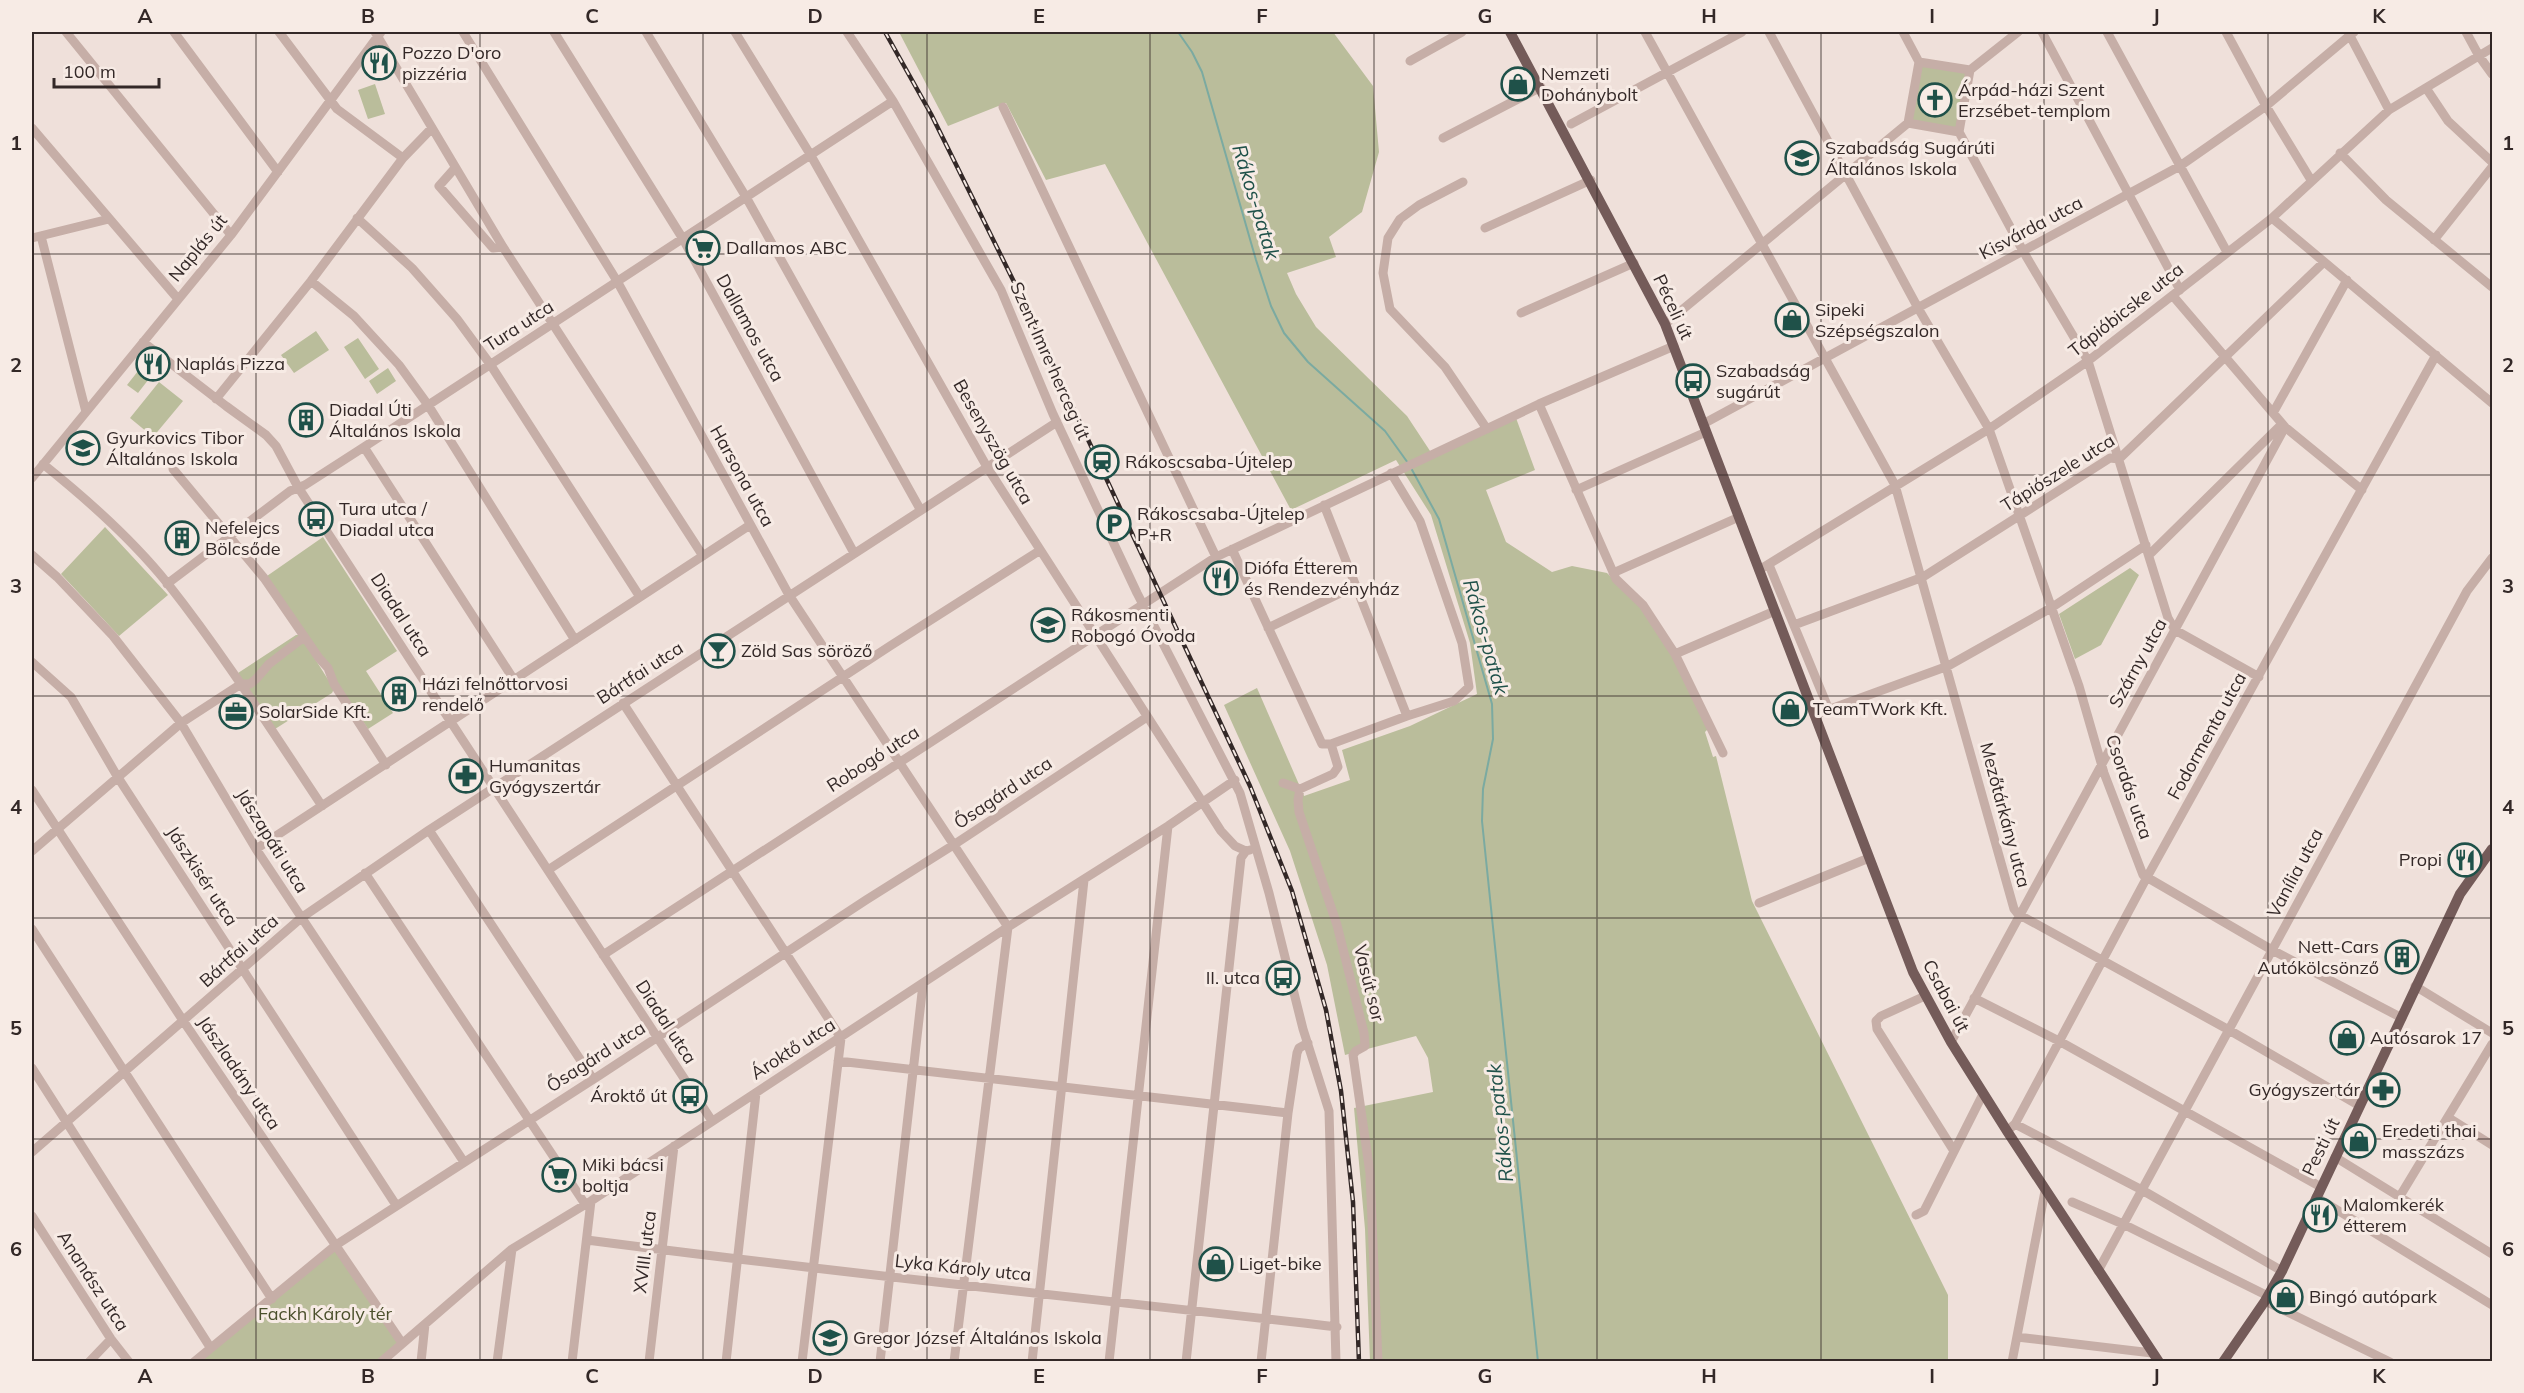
<svg xmlns="http://www.w3.org/2000/svg" width="2524" height="1393" font-family="Mulish,sans-serif">
<rect width="100%" height="100%" fill="#efe0da"/>
<path fill="#babd9b" d="M899,32H1333L1373,86L1379,152L1362,212L1329,237L1336,257L1287,273L1296,294L1316,327L1407,416L1434,457L1516,418L1535,470L1486,490L1506,542L1552,572L1572,566L1607,573L1641,607L1672,653L1709,728L1705,732L1713,757L1716,756L1752,901L1948,1295V1361H1370L1365,1229L1354,1108L1433,1092L1428,1058L1416,1036L1345,1055L1327,965L1290,851L1224,705L1257,688L1304,796L1350,780L1342,750L1410,726L1477,694L1470,643L1431,515L1396,460L1291,510L1105,164L1046,180L1006,103L948,126Z
M1919,62L1970,70L1959,132L1908,123Z
M375,84L385,114L368,119L358,90Z
M316,331L329,350L294,373L281,355Z
M358,338L379,369L365,379L344,347Z
M142,366L152,375L138,393L127,385Z
M388,368L396,381L377,394L369,381Z
M159,382L183,401L153,437L130,418Z
M105,527L168,595L119,636L61,574Z
M323,537L397,651L366,671L393,713L368,729L267,576Z
M2130,568L2139,575L2101,645L2075,659L2059,614Z
M296,635H300L334,689L332,693L275,729L238,673Z
M336,1245L402,1343L381,1361L194,1362Z"/>
<g fill="none" stroke-linecap="round" stroke-linejoin="round">
<path stroke="#7baaa1" stroke-width="2" d="M1178,32L1192,52L1202,72L1256,260L1271,306L1284,333L1308,362L1385,431L1408,463
M1411,468L1439,519L1492,704L1493,739L1483,789L1482,821L1538,1362"/>
<path stroke="#c6aea7" stroke-width="9" d="M66,32L231,235
M174,32L278,172
M279,32L337,109L403,158
M375,32L503,247L703,556
M463,32L617,281L789,595L1008,927L954,1362
M554,32L683,239L854,553
M646,32L746,197L920,509
M735,32L810,154L987,467L1221,831L1235,846L1246,851
M847,32L893,101L1001,290L1053,414L1137,593L1240,793L1269,893L1303,1029L1329,1111L1336,1362
M1645,32L1895,485L2014,909L2018,914L2229,1030L2360,1106
M1769,32L1918,308L1989,429L2079,686L2104,773L2143,875L2272,950L2402,1018
M1903,32L1919,62
M2042,32L2180,290
M2107,32L2227,252
M2226,32L2266,106L2311,180
M2348,32L2389,110
M2466,32L2479,56L2492,74
M1410,61L1462,32
M1970,70L2018,32
M2426,88L2448,121L2492,162
M1003,107L1216,557
M1908,123L1959,132L1970,70
M1908,123L1919,62L1970,70
M1571,124L1742,32
M32,128L178,299
M1959,132L2023,251L2088,361L2168,618L2175,630L2259,677
M1443,138L1541,87
M2340,153L2386,200L2492,287
M455,168L439,186L493,248L503,247
M1463,182L1419,205L1400,219L1388,238L1383,273L1390,309L1445,367L1487,429
M357,218L412,268L457,319L490,364L640,597
M2272,218L2492,403
M1485,228L1591,180
M41,236L86,412
M32,238L109,219
M2434,240L2492,167
M311,281L354,316L399,365L428,405L575,640
M2173,296L2285,427L2362,490
M1521,313L1634,263
M1665,324L1908,123
M143,342L226,406L266,435L276,446L298,487L411,661L712,1121
M216,399L311,281L403,158L432,128
M1539,404L1616,579L1643,605L1675,654L1723,753
M2273,413L2347,280
M1703,424L2180,166L2266,106L2354,32
M364,447L514,680
M43,464C88,500 132,539 168,584C224,655 272,731 322,806
M173,469L264,578L319,658L328,668L334,684L386,765
M32,478L231,235L381,32
M1576,490L1706,432
M1324,505L1407,716
M1232,549L1322,744H1331L1407,716L1454,701L1469,687L1462,643L1420,521L1391,473
M32,555L57,577L113,636L181,723L256,849L464,1162
M2149,555L2282,424
M1769,565L1829,710
M1759,570L1989,429L2088,361L2272,218L2389,110L2492,48
M1613,573L1739,517
M167,584L290,491L305,485L364,447L893,101
M1794,625L1923,577L2110,458L2119,459L2324,262
M1268,628L1355,586
M1675,654L1775,611
M32,662L71,697L117,776L396,1205
M623,703L841,1038L802,1362
M1814,715L1948,666L2051,608L2146,545
M1331,744L1338,767L1333,774L1300,789L1298,800L1299,812L1337,925L1364,1033L1365,1046L1356,1051L1353,1055L1370,1173L1378,1362
M1283,783L1300,789
M32,790L184,1022L402,1343
M429,830L593,1079
M256,849L750,525
M32,851L181,723L241,684H250L256,679L269,664L304,637
M548,870L890,646L1039,551
M365,873L585,1204
M1759,903L1869,858
M32,929L272,1299
M603,955L1216,557L1539,404L1674,346
M2415,986L2492,1033
M1925,996L1881,1016L1876,1021L1877,1029L1954,1151
M1974,998L2059,1041L2321,1187
M1951,1042L2285,427
M838,1061L1288,1113
M32,1068L210,1347
M2449,1118L2492,1145
M2015,1124L2142,1190L2282,1271
M2007,1131L2015,1124L2146,879L2436,355
M32,1152L301,918L429,830L1057,422
M2335,1157L2492,1254
M2400,1196L2492,1044
M2316,1197L2492,1305
M2072,1202L2123,1224L2268,1296
M1916,1215L1924,1211L1983,1094
M32,1216L111,1339L129,1362
M587,1240C836,1273 1087,1298 1337,1327
M2098,1271L2467,591L2492,558
M2265,1301L2390,1362
M2017,1337L2152,1353
M89,1362L111,1339
M194,1362L336,1245L600,1075L866,900L955,844L1147,717
M381,1362L512,1249L591,1201L1008,927L1168,826L1235,780
M421,1362L425,1324
M497,1362L512,1249
M572,1362L591,1201
M649,1362L674,1146
M726,1362L756,1093
M880,1362L923,984
M1032,1362L1084,880
M1109,1362L1168,826
M1186,1362L1241,858L1246,851L1250,850
M1261,1362L1288,1113L1297,1053L1299,1048L1308,1043
M2012,1362L2045,1191"/>
<path stroke="#745b59" stroke-width="10" d="M1510,32L1665,324L1913,972L1951,1042L2007,1131L2159,1362
M2223,1362L2265,1301L2282,1271L2460,894L2492,849"/>
<defs>
<path id="rail" d="M885,32L931,114L1019,292L1250,786L1292,891L1326,1010L1341,1091L1353,1202L1359,1362"/>
</defs>
<use href="#rail" stroke="#332827" stroke-width="4.5"/>
<use href="#rail" stroke="#f7ebe5" stroke-width="2" stroke-dasharray="7" stroke-linecap="butt"/>
</g>
<path fill="none" stroke="#332827" stroke-width="1.5" stroke-opacity="0.55" d="M256,32V1362M480,32V1362M703,32V1362M927,32V1362M1150,32V1362M1374,32V1362M1597,32V1362M1821,32V1362M2044,32V1362M2268,32V1362M32,254H2492M32,475H2492M32,696H2492M32,918H2492M32,1139H2492"/>
<defs>
<symbol id="restaurant-ring" viewBox="-11 -11 22 22"><circle r="9.5" fill="#f7ebe5" stroke="#1f5149" stroke-width="1.5"/><path d="M-5-6h1v4h1v-4h1v4h1v-4h1v5L-1.5 .5V6h-2V.5L-5-1ZM5-6V6H3V1.5H1.5Q1.5-4 5-6Z" fill="#1f5149"/></symbol>
<symbol id="shop-ring" viewBox="-11 -11 22 22"><circle r="9.5" fill="#f7ebe5" stroke="#1f5149" stroke-width="1.5"/><path d="M-5-2.5h2.3a2.7 3.5 0 0 1 5.4 0H5L5.5 6h-11ZM-1.5-2.5h3a1.5 2.3 0 0 0-3 0Z" fill="#1f5149"/></symbol>
<symbol id="church-ring" viewBox="-11 -11 22 22"><circle r="9.5" fill="#f7ebe5" stroke="#1f5149" stroke-width="1.5"/><path d="M-1.2-6h2.4v3.5h3.3v2.4h-3.3V6h-2.4V-.1h-3.3v-2.4h3.3Z" fill="#1f5149"/></symbol>
<symbol id="school-ring" viewBox="-11 -11 22 22"><circle r="9.5" fill="#f7ebe5" stroke="#1f5149" stroke-width="1.5"/><path d="M0-5L7-2L0 1L-7-2ZM-4 1L0 2.5L4 1V4Q0 6-4 4Z" fill="#1f5149"/></symbol>
<symbol id="supermarket-ring" viewBox="-11 -11 22 22"><circle r="9.5" fill="#f7ebe5" stroke="#1f5149" stroke-width="1.5"/><path d="M-6-5.5h2.5l.6 2H6L4.5 2H-2.5L-4.4-4H-6ZM-1.5 3.2a1.3 1.3 0 1 0 .1 0ZM3 3.2a1.3 1.3 0 1 0 .1 0Z" fill="#1f5149"/></symbol>
<symbol id="bus-ring" viewBox="-11 -11 22 22"><circle r="9.5" fill="#f7ebe5" stroke="#1f5149" stroke-width="1.5"/><path d="M-5-6H5V4H4V6H2V4H-2V6H-4V4H-5ZM-3.5-4V0h7V-4ZM-3.5 1.2v1.5H-2V1.2ZM2 1.2v1.5H3.5V1.2Z" fill="#1f5149"/></symbol>
<symbol id="building-ring" viewBox="-11 -11 22 22"><circle r="9.5" fill="#f7ebe5" stroke="#1f5149" stroke-width="1.5"/><path d="M-4-6H4V6H1V3H-1V6H-4ZM-2.5-4.3h1.7v1.8h-1.7ZM.8-4.3h1.7v1.8H.8ZM-2.5-1h1.7V.8h-1.7ZM.8-1h1.7V.8H.8Z" fill="#1f5149"/></symbol>
<symbol id="station-ring" viewBox="-11 -11 22 22"><circle r="9.5" fill="#f7ebe5" stroke="#1f5149" stroke-width="1.5"/><path d="M-3-6H3Q5-6 5-4V2Q5 4 3 4L4.5 6H3L1.5 4h-3L-3 6H-4.5L-3 4Q-5 4-5 2V-4Q-5-6-3-6ZM-3.5-4v3h7v-3ZM-3.5 1v1.5H-2V1ZM2 1v1.5H3.5V1Z" fill="#1f5149"/></symbol>
<symbol id="parking-ring" viewBox="-11 -11 22 22"><circle r="9.5" fill="#f7ebe5" stroke="#1f5149" stroke-width="1.5"/><path d="M-3.5-5.5H1a3.5 3.5 0 0 1 0 7H-1V5.5H-3.5ZM-1-3.4V-.6H.8a1.4 1.4 0 0 0 0-2.8Z" fill="#1f5149"/></symbol>
<symbol id="bar-ring" viewBox="-11 -11 22 22"><circle r="9.5" fill="#f7ebe5" stroke="#1f5149" stroke-width="1.5"/><path d="M-6-5H6L.8 .8V4.5H3.5V6h-7V4.5H-.8V.8Z" fill="#1f5149"/></symbol>
<symbol id="office-ring" viewBox="-11 -11 22 22"><circle r="9.5" fill="#f7ebe5" stroke="#1f5149" stroke-width="1.5"/><path d="M-6-3h4V-5.5h4V-3h4V5H-6ZM-1-4.5V-3h2v-1.5ZM-6 0V1H6V0Z" fill="#1f5149"/></symbol>
<symbol id="pharmacy-ring" viewBox="-11 -11 22 22"><circle r="9.5" fill="#f7ebe5" stroke="#1f5149" stroke-width="1.5"/><path d="M-2-6h4v4h4v4h-4v4h-4v-4h-4v-4h4Z" fill="#1f5149"/></symbol>
</defs>
<g fill-rule="evenodd">
<use href="#restaurant-ring" x="360" y="44" width="38" height="38"/>
<use href="#shop-ring" x="1499" y="65" width="38" height="38"/>
<use href="#church-ring" x="1916" y="81" width="38" height="38"/>
<use href="#school-ring" x="1783" y="139" width="38" height="38"/>
<use href="#supermarket-ring" x="684" y="229" width="38" height="38"/>
<use href="#shop-ring" x="1773" y="301" width="38" height="38"/>
<use href="#restaurant-ring" x="134" y="345" width="38" height="38"/>
<use href="#bus-ring" x="1674" y="362" width="38" height="38"/>
<use href="#building-ring" x="287" y="401" width="38" height="38"/>
<use href="#school-ring" x="64" y="429" width="38" height="38"/>
<use href="#station-ring" x="1083" y="443" width="38" height="38"/>
<use href="#bus-ring" x="297" y="500" width="38" height="38"/>
<use href="#parking-ring" x="1095" y="505" width="38" height="38"/>
<use href="#building-ring" x="163" y="519" width="38" height="38"/>
<use href="#restaurant-ring" x="1202" y="559" width="38" height="38"/>
<use href="#school-ring" x="1029" y="606" width="38" height="38"/>
<use href="#bar-ring" x="699" y="632" width="38" height="38"/>
<use href="#building-ring" x="380" y="675" width="38" height="38"/>
<use href="#shop-ring" x="1771" y="690" width="38" height="38"/>
<use href="#office-ring" x="217" y="693" width="38" height="38"/>
<use href="#pharmacy-ring" x="447" y="757" width="38" height="38"/>
<use href="#restaurant-ring" x="2446" y="841" width="38" height="38"/>
<use href="#building-ring" x="2383" y="938" width="38" height="38"/>
<use href="#bus-ring" x="1264" y="959" width="38" height="38"/>
<use href="#shop-ring" x="2328" y="1019" width="38" height="38"/>
<use href="#pharmacy-ring" x="2364" y="1071" width="38" height="38"/>
<use href="#bus-ring" x="671" y="1077" width="38" height="38"/>
<use href="#shop-ring" x="2340" y="1122" width="38" height="38"/>
<use href="#supermarket-ring" x="540" y="1156" width="38" height="38"/>
<use href="#restaurant-ring" x="2301" y="1196" width="38" height="38"/>
<use href="#shop-ring" x="1197" y="1245" width="38" height="38"/>
<use href="#shop-ring" x="2267" y="1278" width="38" height="38"/>
<use href="#school-ring" x="811" y="1319" width="38" height="38"/>
</g>
<g text-anchor="middle" stroke-width="6" stroke-linejoin="round" paint-order="stroke">
<g font-size="18" fill="#332827" stroke="#f7ebe5" text-anchor="start">
<text x="402" y="59">Pozzo D'oro<tspan x="402" dy="21">pizzéria</tspan></text>
<text x="1541" y="80">Nemzeti<tspan x="1541" dy="21">Dohánybolt</tspan></text>
<text x="1958" y="96">Árpád-házi Szent<tspan x="1958" dy="21">Erzsébet-templom</tspan></text>
<text x="1825" y="154">Szabadság Sugárúti<tspan x="1825" dy="21">Általános Iskola</tspan></text>
<text x="726" y="254">Dallamos ABC</text>
<text x="1815" y="316">Sipeki<tspan x="1815" dy="21">Szépségszalon</tspan></text>
<text x="176" y="370">Naplás Pizza</text>
<text x="1716" y="377">Szabadság<tspan x="1716" dy="21">sugárút</tspan></text>
<text x="329" y="416">Diadal Úti<tspan x="329" dy="21">Általános Iskola</tspan></text>
<text x="106" y="444">Gyurkovics Tibor<tspan x="106" dy="21">Általános Iskola</tspan></text>
<text x="1125" y="468">Rákoscsaba-Újtelep</text>
<text x="339" y="515">Tura utca /<tspan x="339" dy="21">Diadal utca</tspan></text>
<text x="1137" y="520">Rákoscsaba-Újtelep<tspan x="1137" dy="21">P+R</tspan></text>
<text x="205" y="534">Nefelejcs<tspan x="205" dy="21">Bölcsőde</tspan></text>
<text x="1244" y="574">Diófa Étterem<tspan x="1244" dy="21">és Rendezvényház</tspan></text>
<text x="1071" y="621">Rákosmenti<tspan x="1071" dy="21">Robogó Óvoda</tspan></text>
<text x="741" y="657">Zöld Sas söröző</text>
<text x="422" y="690">Házi felnőttorvosi<tspan x="422" dy="21">rendelő</tspan></text>
<text x="1813" y="715">TeamTWork Kft.</text>
<text x="259" y="718">SolarSide Kft.</text>
<text x="489" y="772">Humanitas<tspan x="489" dy="21">Gyógyszertár</tspan></text>
<text x="2442" y="866" text-anchor="end">Propi</text>
<text x="2379" y="953" text-anchor="end">Nett-Cars<tspan x="2379" dy="21">Autókölcsönző</tspan></text>
<text x="1260" y="984" text-anchor="end">II. utca</text>
<text x="2370" y="1044">Autósarok 17</text>
<text x="2360" y="1096" text-anchor="end">Gyógyszertár</text>
<text x="667" y="1102" text-anchor="end">Ároktő út</text>
<text x="2382" y="1137">Eredeti thai<tspan x="2382" dy="21">masszázs</tspan></text>
<text x="582" y="1171">Miki bácsi<tspan x="582" dy="21">boltja</tspan></text>
<text x="2343" y="1211">Malomkerék<tspan x="2343" dy="21">étterem</tspan></text>
<text x="1239" y="1270">Liget-bike</text>
<text x="2309" y="1303">Bingó autópark</text>
<text x="853" y="1344">Gregor József Általános Iskola</text>
</g>
<g font-size="18" fill="#332827" stroke="#f7ebe5">
<text transform="translate(2031 228) rotate(-28)" y="6">Kisvárda utca</text>
<text transform="translate(198 248) rotate(-51)" y="6">Naplás út</text>
<text transform="translate(1673 307) rotate(65)" y="6">Péceli út</text>
<text transform="translate(2126 310) rotate(-38)" y="6">Tápióbicske utca</text>
<text transform="translate(519 326) rotate(-33)" y="6">Tura utca</text>
<text transform="translate(750 328) rotate(61)" y="6">Dallamos utca</text>
<text transform="translate(1050 361) rotate(66)" y="6">Szent Imre herceg út</text>
<text transform="translate(993 442) rotate(60)" y="6">Besenyszög utca</text>
<text transform="translate(2058 473) rotate(-32)" y="6">Tápiószele utca</text>
<text transform="translate(742 476) rotate(61)" y="6">Harsona utca</text>
<text transform="translate(401 615) rotate(57)" y="6">Diadal utca</text>
<text transform="translate(2138 663) rotate(-61)" y="6">Szárny utca</text>
<text transform="translate(640 673) rotate(-33)" y="6">Bártfai utca</text>
<text transform="translate(2207 736) rotate(-61)" y="6">Fodormenta utca</text>
<text transform="translate(873 759) rotate(-33)" y="6">Robogó utca</text>
<text transform="translate(2129 787) rotate(71)" y="6">Csordás utca</text>
<text transform="translate(1003 793) rotate(-34)" y="6">Ősagárd utca</text>
<text transform="translate(2005 815) rotate(75)" y="6">Mezőtárkány utca</text>
<text transform="translate(272 841) rotate(58)" y="6">Jászapáti utca</text>
<text transform="translate(2295 873) rotate(-62)" y="6">Vanília utca</text>
<text transform="translate(202 876) rotate(57)" y="6">Jászkisér utca</text>
<text transform="translate(239 951) rotate(-42)" y="6">Bártfai utca</text>
<text transform="translate(1369 983) rotate(76)" y="6">Vasút sor</text>
<text transform="translate(1946 996) rotate(62)" y="6">Csabai út</text>
<text transform="translate(666 1022) rotate(57)" y="6">Diadal utca</text>
<text transform="translate(793 1049) rotate(-33)" y="6">Ároktő utca</text>
<text transform="translate(596 1057) rotate(-33)" y="6">Ősagárd utca</text>
<text transform="translate(239 1073) rotate(56)" y="6">Jászladány utca</text>
<text transform="translate(2321 1147) rotate(-64)" y="6">Pesti út</text>
<text transform="translate(645 1252) rotate(-83)" y="6">XVIII. utca</text>
<text transform="translate(963 1268) rotate(6)" y="6">Lyka Károly utca</text>
<text transform="translate(93 1281) rotate(57)" y="6">Ananász utca</text>
</g>
<g font-size="18" fill="#4b502c" stroke="#f7ebe5">
<text x="325" y="1320">Fackh Károly tér</text>
</g>
<g font-size="20" font-style="italic" fill="#1f5149" stroke="#f7ebe5">
<text transform="translate(1256 202) rotate(73)" y="7">Rákos-patak</text>
<text transform="translate(1486 637) rotate(74)" y="7">Rákos-patak</text>
<text transform="translate(1500 1123) rotate(-96)" y="7">Rákos-patak</text>
</g>
</g>
<rect width="2524" height="1393" fill="none" stroke="#f7ebe5" stroke-width="66"/>
<path d="M54 78v9h105v-9" fill="none" stroke="#332827" stroke-width="3"/>
<text x="63" y="78" font-size="18" fill="#332827" stroke="#f7ebe5" stroke-width="4.5" paint-order="stroke">100 m</text>
<rect x="33" y="33" width="2458" height="1327" fill="none" stroke="#332827" stroke-width="2"/>
<g font-size="20" text-anchor="middle" font-weight="bold" fill="#332827">
<text x="145" y="23">A</text>
<text x="368" y="23">B</text>
<text x="592" y="23">C</text>
<text x="815" y="23">D</text>
<text x="1039" y="23">E</text>
<text x="1262" y="23">F</text>
<text x="1485" y="23">G</text>
<text x="1709" y="23">H</text>
<text x="1932" y="23">I</text>
<text x="2156" y="23">J</text>
<text x="2379" y="23">K</text>
<text x="16" y="150">1</text>
<text x="2508" y="150">1</text>
<text x="16" y="372">2</text>
<text x="2508" y="372">2</text>
<text x="16" y="593">3</text>
<text x="2508" y="593">3</text>
<text x="16" y="814">4</text>
<text x="2508" y="814">4</text>
<text x="16" y="1035">5</text>
<text x="2508" y="1035">5</text>
<text x="16" y="1256">6</text>
<text x="2508" y="1256">6</text>
<text x="145" y="1383">A</text>
<text x="368" y="1383">B</text>
<text x="592" y="1383">C</text>
<text x="815" y="1383">D</text>
<text x="1039" y="1383">E</text>
<text x="1262" y="1383">F</text>
<text x="1485" y="1383">G</text>
<text x="1709" y="1383">H</text>
<text x="1932" y="1383">I</text>
<text x="2156" y="1383">J</text>
<text x="2379" y="1383">K</text>
</g>
</svg>
